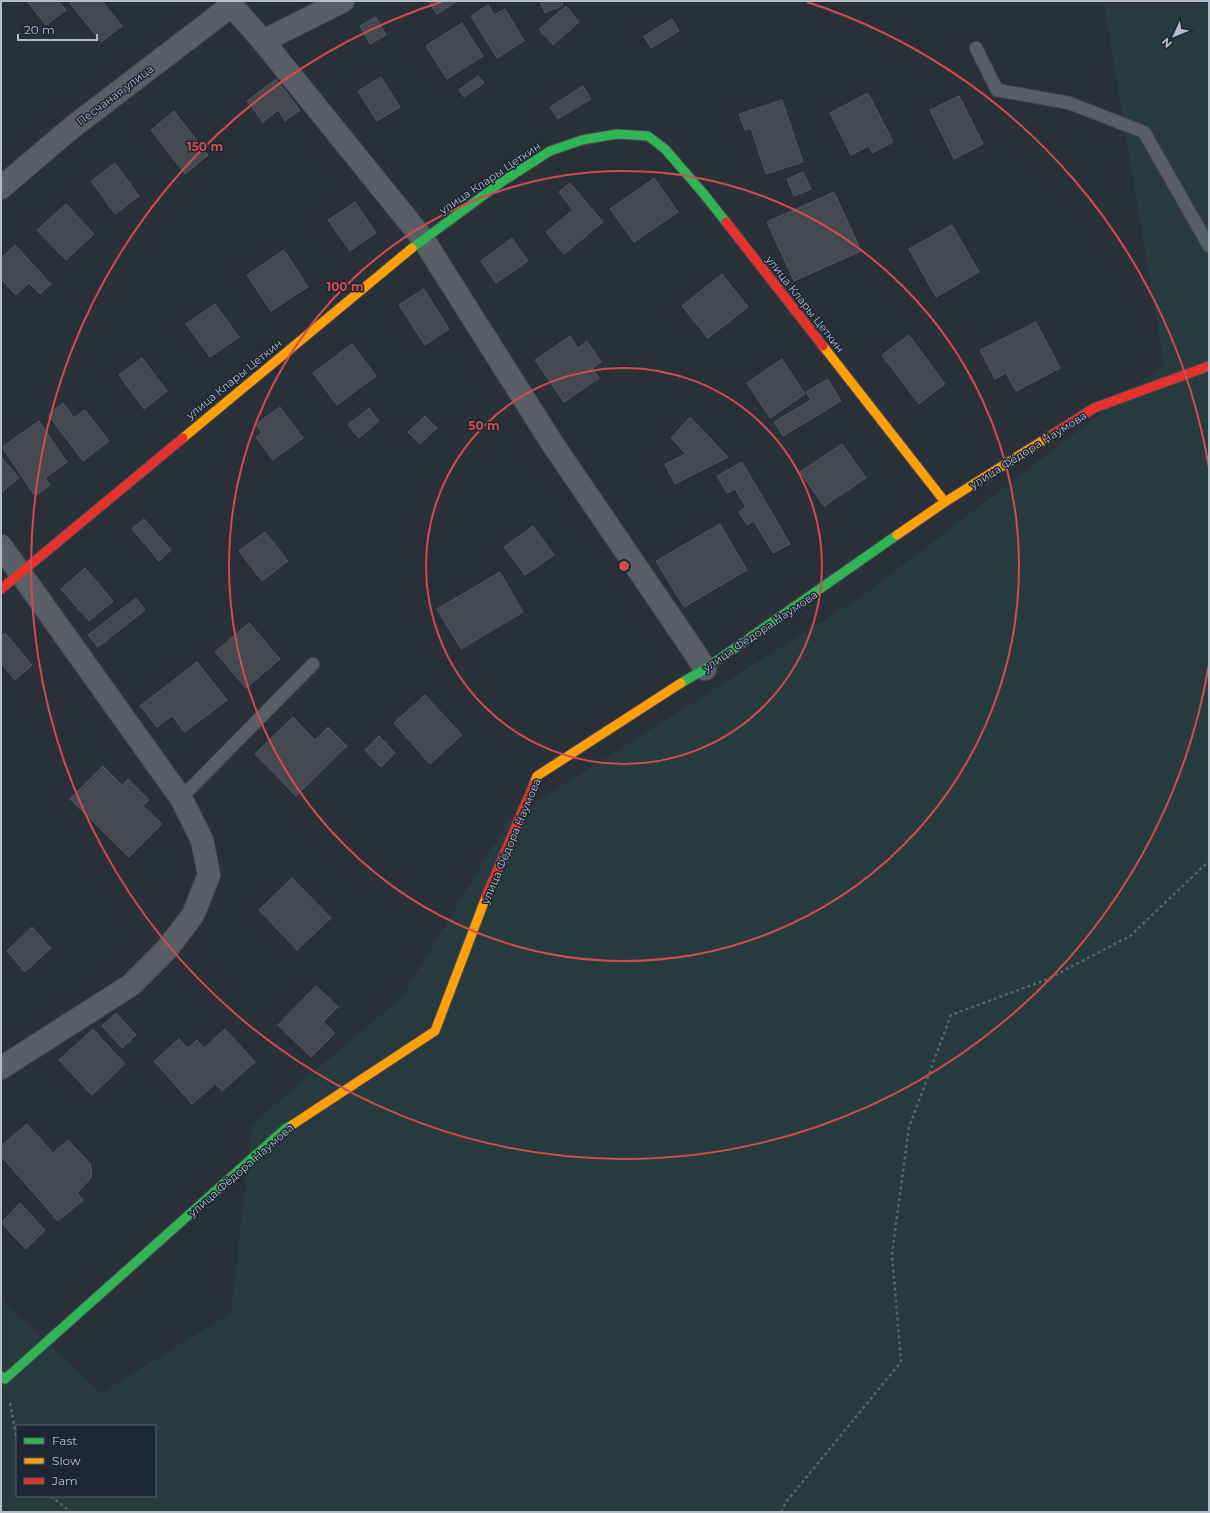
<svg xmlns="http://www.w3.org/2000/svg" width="1210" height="1513" font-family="Montserrat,sans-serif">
<rect width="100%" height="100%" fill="#2a3038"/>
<path fill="#273a3e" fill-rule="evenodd" d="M1103,1H1209V1512H1V1299L101,1393L231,1313L252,1124L402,997L509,819L865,594L1164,365ZM17,1426H155V1496H17Z"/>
<path fill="#444950" stroke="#52575f" d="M27,1H58L66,10L46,25Z
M72,1H102L122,26L101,42L70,3Z
M428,1H455L456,2L437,14Z
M540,1H561L563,5L545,13Z
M488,5L494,15L505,9L524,41L497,58L471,16Z
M566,6L579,22L553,45L539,29Z
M376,17L386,35L370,44L360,26Z
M672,19L679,31L651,48L644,36Z
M462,23L483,56L447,79L426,46Z
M478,76L484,83L464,97L459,90Z
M381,77L400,107L377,121L358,91Z
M276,79L300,110L285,121L278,110L263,122L247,101Z
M583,86L591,99L558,119L550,107Z
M868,93L893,142L872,153L869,146L851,155L830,113Z
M959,96L983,144L954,159L930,110Z
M782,100L803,162L766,174L751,128L745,130L739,114Z
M174,111L208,155L185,174L151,130Z
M115,163L139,196L115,214L91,181Z
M803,172L811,189L794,196L787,179Z
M654,178L678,212L634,242L610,209Z
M570,183L603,222L564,254L546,232L573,210L559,192Z
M834,192L861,251L794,281L767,222Z
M355,202L376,233L350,251L328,220Z
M66,204L94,234L66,260L37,230Z
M952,225L979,272L936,297L909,249Z
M512,238L528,261L496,283L481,261Z
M15,245L51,284L40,294L29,283L16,295L1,279V258Z
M284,250L308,287L271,311L247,275Z
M722,274L748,307L708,338L682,306Z
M424,289L449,329L425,345L399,305Z
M215,304L239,337L210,357L186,324Z
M1036,322L1060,368L1016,391L1006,373L995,379L980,350Z
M909,335L945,384L919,404L882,355Z
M570,336L578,348L587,341L601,362L592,368L599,378L564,402L535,360Z
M352,344L376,376L337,405L313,373Z
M142,358L167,391L144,409L119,375Z
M782,359L805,394L770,418L747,383Z
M828,379L841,401L783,436L774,422L811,400L806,392Z
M63,403L74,418L85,410L109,441L83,461L48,415Z
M280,407L303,438L273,460L256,437L262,433L256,424Z
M369,408L379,421L359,438L348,425Z
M425,416L437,428L420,444L408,432Z
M690,417L728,457L675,484L665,464L686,454L671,438Z
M39,421L67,462L45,478L50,485L35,496L2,447Z
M842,444L866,478L824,506L800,472Z
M1,457L19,478L1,493Z
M742,462L790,544L773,553L754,521L747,525L739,512L746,507L735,489L727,493L717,476Z
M144,519L171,550L159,561L132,529Z
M720,524L747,570L684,607L656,561Z
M533,526L554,555L525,575L504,547Z
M265,532L288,561L262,581L239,551Z
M85,568L113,601L89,621L61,589Z
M500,572L523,612L461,649L437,609Z
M136,598L145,610L98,647L88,635Z
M249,623L280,659L246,688L215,652Z
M5,633L32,665L15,680L1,663V637Z
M197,662L227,700L185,732L172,716L157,727L140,706Z
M425,695L462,735L430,764L394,723Z
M293,717L315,740L328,727L347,746L296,796L255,754Z
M379,736L395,753L381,767L365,750Z
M103,766L122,785L128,779L149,800L143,806L162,824L129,857L70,799Z
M292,878L331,918L297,950L259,910Z
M32,927L51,948L25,972L7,951Z
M316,986L338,1007L323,1022L335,1033L311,1057L278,1025Z
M116,1013L136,1035L122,1048L102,1026Z
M93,1029L125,1064L92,1095L59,1060Z
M225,1029L255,1062L222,1091L215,1084L192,1104L154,1061L179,1039L188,1048L197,1040L204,1048Z
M27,1124L53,1153L68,1140L90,1163L92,1173L90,1179L77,1193L83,1200L58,1221L1,1156V1146Z
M20,1203L45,1230L26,1249L1,1223Z"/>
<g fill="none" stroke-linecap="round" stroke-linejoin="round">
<defs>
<path id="lane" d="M976,48L997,90L1069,103L1144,132L1209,246
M181,798L313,664"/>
<path id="street" d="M228,1L263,41L423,239L552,443L695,653L705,669
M263,41L343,1
M1,188L70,129L231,6
M1,546L181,798L202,840L209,875L193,915L167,949L131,985L1,1068"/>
<path id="fast" d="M412,248L503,181L550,151L582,140L617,134L648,136L665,149L703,193L726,222
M681,683L705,669L897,535
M1,1376L5,1379L285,1129L292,1125"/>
<path id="slow" d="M823,346L945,502
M183,438L412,248
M897,535L945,502L1050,436
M534,784L537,776L681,683
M292,1125L435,1031L486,897"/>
<path id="jam" d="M726,222L823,346
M1050,436L1094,408L1209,366
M1,589L183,438
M486,897L534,784"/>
</defs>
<use href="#lane" stroke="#484c53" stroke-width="14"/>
<use href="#street" stroke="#484c53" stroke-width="24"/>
<use href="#fast" stroke="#484c53" stroke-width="11"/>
<use href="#slow" stroke="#484c53" stroke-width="11"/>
<use href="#jam" stroke="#484c53" stroke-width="11"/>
<path stroke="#5d636a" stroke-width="2.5" stroke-dasharray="3 3" stroke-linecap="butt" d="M10,1403L17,1441
M51,1496L71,1512
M781,1512L786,1502L901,1362L892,1254L909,1127L951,1015L1048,979L1130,936L1209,861"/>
<use href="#lane" stroke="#5a5e66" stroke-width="12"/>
<use href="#street" stroke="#5a5e66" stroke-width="22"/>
<use href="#fast" stroke="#30b455" stroke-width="9"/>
<use href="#slow" stroke="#ff9f0a" stroke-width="9"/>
<use href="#jam" stroke="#e5322d" stroke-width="9"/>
</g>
<g fill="none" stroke="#ce4d50" stroke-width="2">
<circle cx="624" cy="566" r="198"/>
<circle cx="624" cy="566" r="395"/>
<path d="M1209 664A593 593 0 1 1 441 2M807 2A593 593 0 0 1 1209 468"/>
</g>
<g text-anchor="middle" stroke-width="3" stroke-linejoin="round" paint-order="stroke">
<g font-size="11" fill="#b4bcc9" stroke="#1d2633">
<text transform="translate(115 95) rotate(-37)" y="4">Песчаная улица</text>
<text transform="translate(490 178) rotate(-34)" y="4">улица Клары Цеткин</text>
<text transform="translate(805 304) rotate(52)" y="4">улица Клары Цеткин</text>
<text transform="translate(234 379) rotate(-39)" y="4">улица Клары Цеткин</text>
<text transform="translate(1028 450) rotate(-32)" y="4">улица Фёдора Наумова</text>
<text transform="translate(760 631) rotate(-34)" y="4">улица Фёдора Наумова</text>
<text transform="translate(511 841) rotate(-67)" y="4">улица Фёдора Наумова</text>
<text transform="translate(241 1170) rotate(-41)" y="4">улица Фёдора Наумова</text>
</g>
</g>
<circle cx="624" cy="566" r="6" fill="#ce4d50" stroke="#1d2633" stroke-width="2"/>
<g font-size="12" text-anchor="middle" font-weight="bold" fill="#ce4d50" stroke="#1d2633" stroke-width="3" stroke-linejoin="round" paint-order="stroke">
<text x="205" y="151">150 m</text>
<text x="345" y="291">100 m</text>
<text x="484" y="430">50 m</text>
</g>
<rect width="1210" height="1513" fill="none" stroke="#b4bcc9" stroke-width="4"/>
<rect x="16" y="1425" width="140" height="72" fill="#1d2633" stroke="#59626f"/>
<rect x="24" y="1438" width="20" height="6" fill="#30b455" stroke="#59626f"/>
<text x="52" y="1445" font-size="12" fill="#b4bcc9">Fast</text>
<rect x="24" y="1458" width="20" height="6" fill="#ff9f0a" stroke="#59626f"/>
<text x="52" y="1465" font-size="12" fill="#b4bcc9">Slow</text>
<rect x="24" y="1478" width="20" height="6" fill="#e5322d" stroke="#59626f"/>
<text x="52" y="1485" font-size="12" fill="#b4bcc9">Jam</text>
<g transform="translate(1174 36) rotate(226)" stroke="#1d2633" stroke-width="3" paint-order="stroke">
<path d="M0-3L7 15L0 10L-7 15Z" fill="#b4bcc9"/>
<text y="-6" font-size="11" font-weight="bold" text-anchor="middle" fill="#b4bcc9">N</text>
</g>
<path d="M18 34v6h79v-6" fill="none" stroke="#b4bcc9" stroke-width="2"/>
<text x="24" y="34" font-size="12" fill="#b4bcc9" stroke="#1d2633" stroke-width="3" paint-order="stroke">20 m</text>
</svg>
